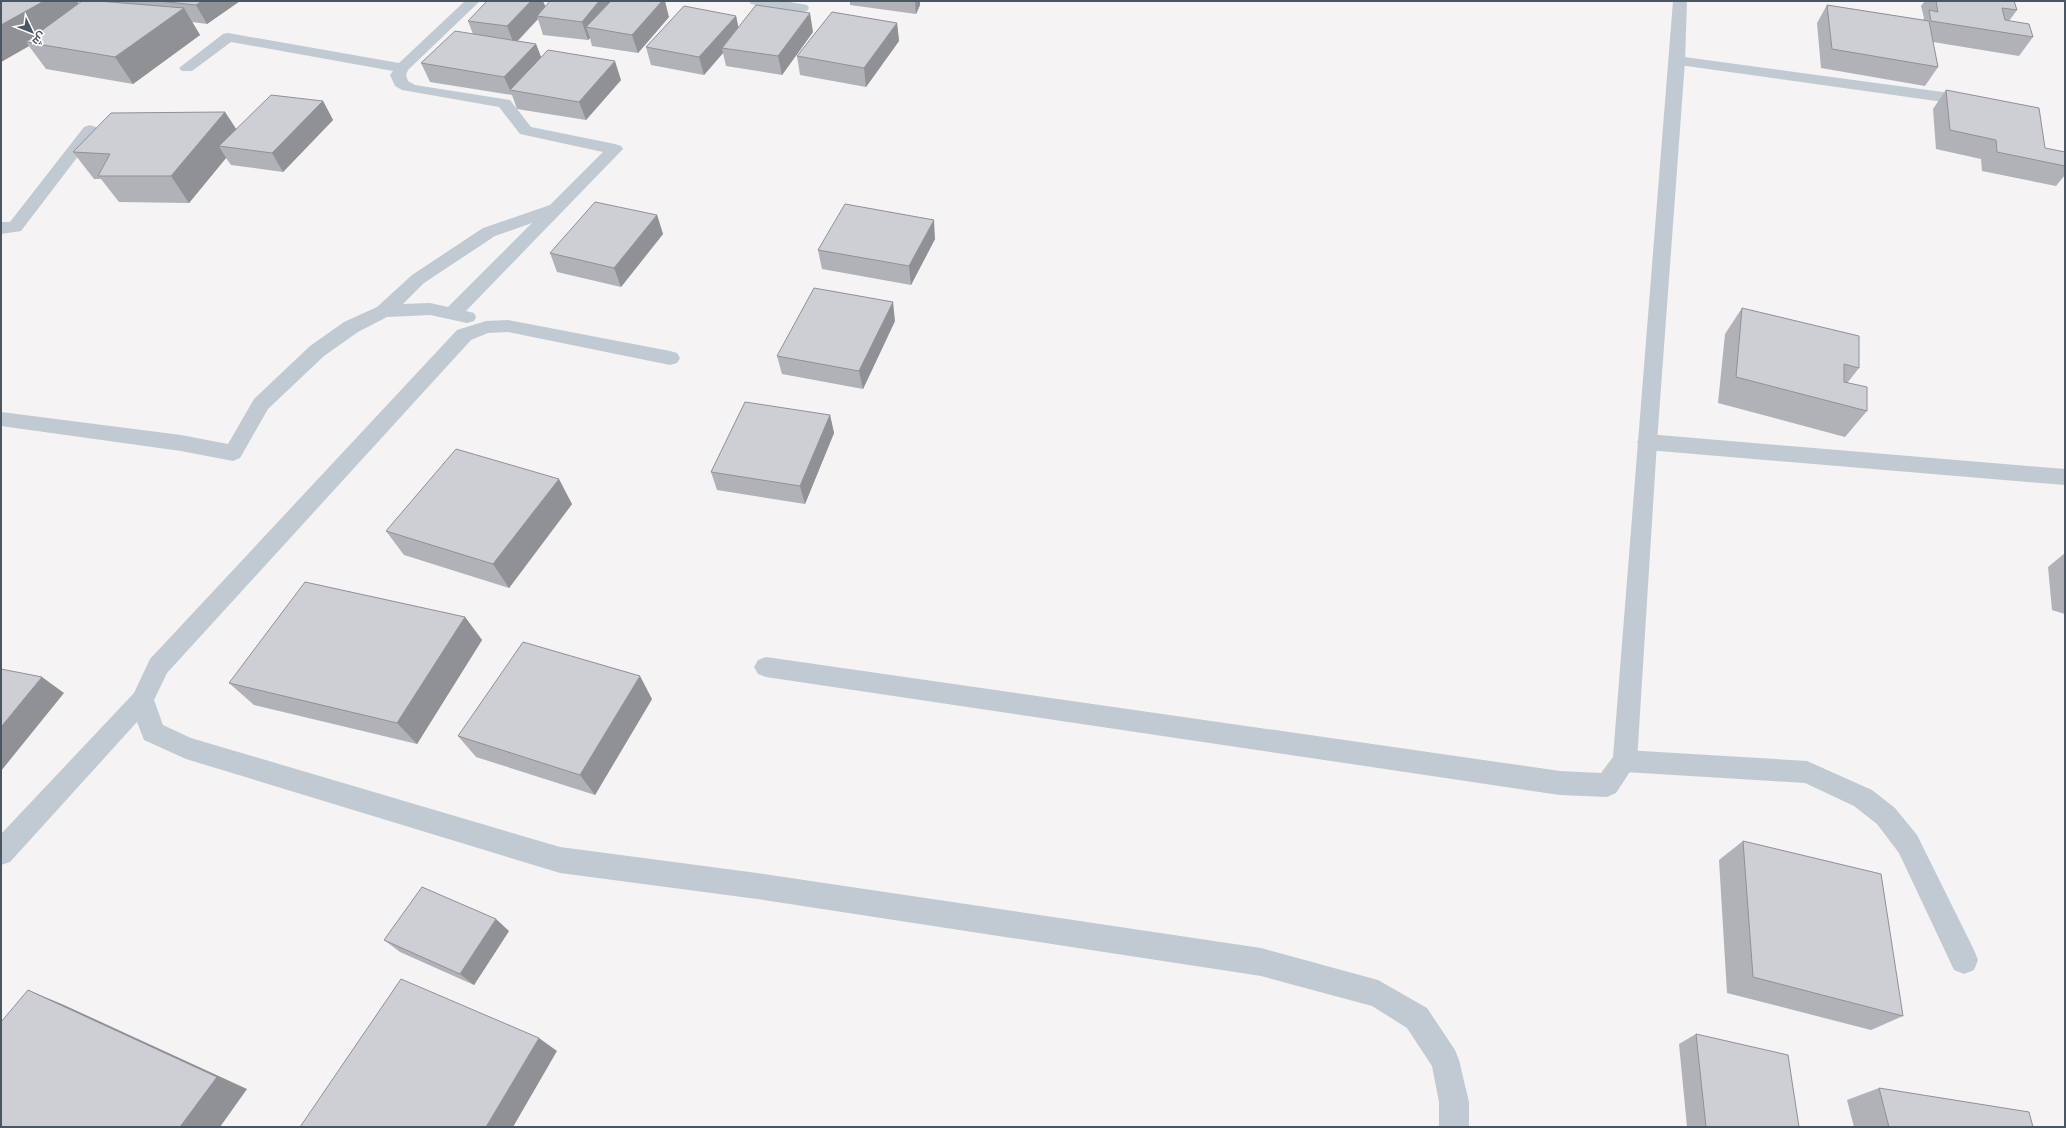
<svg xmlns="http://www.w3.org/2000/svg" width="2066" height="1128" font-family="'Fira Sans',Cairo,sans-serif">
<rect width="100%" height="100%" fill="#f5f3f3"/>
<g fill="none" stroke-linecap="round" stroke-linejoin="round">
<path fill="#c1cad2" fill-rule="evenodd" d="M1677,56L1972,96L1978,98L1980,101L1978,104L1972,106L1672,64L1669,61L1672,58Z
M1647,434L2065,469V485L1647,450L1640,447L1637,442L1640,437Z
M1625,750L1807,761L1872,790L1895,808L1917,835L1974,950L1978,960L1974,970L1964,974L1954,970L1899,853L1877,824L1854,806L1805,783L1625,772L1616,769L1613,761L1616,753Z"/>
<path fill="#c1cad2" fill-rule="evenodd" d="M465,1H480L408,70L406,75L408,81L415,85L510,100L531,127L615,144L621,146L623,149L466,311L474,313L476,317L474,321L467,323L430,315L387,317L358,332L324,356L268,409L240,458L233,461L181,451L1,426V412L181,435L228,444L254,399L310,346L344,322L377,307L412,275L483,228L550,205L603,152L520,134L499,107L402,90L395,86L390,75L393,71L231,42L192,71H182L179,68L223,34L228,33L399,63ZM532,223L448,307L430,303L403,304L424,283L495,236Z
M749,1H784L807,5L809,8L807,11L802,12L756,5L751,4Z
M1673,1H1687L1685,61L1657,442L1637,761L1616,793L1607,797L1560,795L766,677L758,674L754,667L758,660L766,657L1560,771L1601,773L1613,757Z
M90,125L96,127L98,130L21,231L1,234V222H10L84,127Z
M508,320L670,351L677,353L680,358L677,363L670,365L508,332L488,333L471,340L167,673L154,700L163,725L191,738L560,847L757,873L1261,948L1378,980L1427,1008L1455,1050L1459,1060L1469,1102V1127H1439V1102L1432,1066L1407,1028L1372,1006L1261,976L757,899L560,873L186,759L144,740L137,722L10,862L1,865V834L134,693L150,659L457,330L486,321Z"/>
</g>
<path fill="#b0b2b7" d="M1,1L79,3H116L115,1H240L207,24L192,22L200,35L133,84L46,69L29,46L1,62Z
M850,1H920V5L916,14L850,5Z
M1925,1H2014L2017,10L2009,21L2033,37L2019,56L1933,42L1938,67L1925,86L1821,68L1817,23L1827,5L1923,20L1924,18L1921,6Z
M545,6L669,17L638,53L592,46L590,38L588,40L543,35L538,19L518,41L536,44L541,58L621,80L586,120L517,109L512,95L430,82L421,63L473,34L468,21Z
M736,16L738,27L813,32L782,75L726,66L723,53L704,75L651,65L646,47Z
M897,23L899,41L866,87L800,75L797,56Z
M1946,90L2045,148L2065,166V175L2056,186L1982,171L1981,159L1936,149L1933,109Z
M323,101L333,120L283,172L231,165L226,158L189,203L119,202L101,179H94L73,152L225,112L236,129Z
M657,215L663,234L621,287L557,272L550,253Z
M935,239L911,285L822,269L818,250Z
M1742,308L1859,368L1848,382L1867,411L1845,437L1718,403L1725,334Z
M895,321L863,389L782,374L777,356Z
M830,415L834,433L805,504L717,490L711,472Z
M572,504L509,588L404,555L386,531Z
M2065,553V614L2052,610L2048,567Z
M465,617L482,640L417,744L254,705L229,683Z
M652,699L595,795L476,757L458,736Z
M1743,841L1903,1016L1871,1030L1727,993L1719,860Z
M509,931L474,985L400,952L384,940Z
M1696,1034L1799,1127H1687L1679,1044Z
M1879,1088L2033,1127H1854L1847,1100Z"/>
<path fill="#909195" d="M44,1H77L86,14L26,42L29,46L1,62V25Z
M202,1H240L207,24L196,5Z
M531,1H543L547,10L537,16L538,19L514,44L507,26Z
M599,1H618L586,27L590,38L588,40L582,22Z
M662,1H665L669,17L638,53L632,35Z
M915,1H920V5L916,14Z
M184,8L200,35L133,84L115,57Z
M810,13L813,32L782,75L778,56Z
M736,16L740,34L722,48L723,53L704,75L699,57Z
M897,23L899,41L866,87L864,68Z
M536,44L543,62L510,90L504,77Z
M615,61L621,80L586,120L579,102Z
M323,101L333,120L283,172L272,153Z
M225,112L242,138L219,146L226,158L189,203L171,176Z
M657,215L663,234L621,287L614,268Z
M934,220L935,239L911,285L909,266Z
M893,302L895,321L863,389L859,371Z
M830,415L834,433L805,504L800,486Z
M559,479L572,504L509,588L493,564Z
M465,617L482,640L417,744L397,723Z
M640,676L652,699L595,795L580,775Z
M42,677L64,693L1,771V727Z
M496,919L509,931L474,985L460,974Z
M28,990L64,1005L247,1089L220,1127H180Z
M539,1038L557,1051L513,1127H486Z"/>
<path fill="#cdcfd5" stroke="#909195" d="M1,1H44L1,25Z
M82,1H98L184,8L115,57L26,42Z
M158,1H202L196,5Z
M487,1H531L507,26L468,21Z
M550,1H599L582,22L537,16Z
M611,1H662L632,35L586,27Z
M1936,1H2014L2017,10L2002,8L2005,20L2029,24L2033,37L1931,21L1929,10L1938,12Z
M756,5L810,13L778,56L722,48Z
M1827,5L1929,21L1938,67L1832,49Z
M684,6L736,16L699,57L646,47Z
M832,12L897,23L864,68L797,56Z
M455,31L536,44L504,77L421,63Z
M548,50L615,61L579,102L510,90Z
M1946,90L2039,108L2045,148L2065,152V166L1997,152L1996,140L1950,130Z
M271,95L323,101L272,153L219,146Z
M225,112L171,176H98L110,154L73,152L111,113Z
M595,202L657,215L614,268L550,253Z
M845,204L934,220L909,266L818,250Z
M814,288L893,302L859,371L777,356Z
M1742,308L1859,336V368L1844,364V382L1867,387V411L1736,377Z
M745,402L830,415L800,486L711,472Z
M456,449L559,479L493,564L386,531Z
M305,582L465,617L397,723L229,683Z
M523,642L640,676L580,775L458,736Z
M1,669L42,677L1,727Z
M1743,841L1881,874L1903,1016L1753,977Z
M422,887L496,919L460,974L384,940Z
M401,979L539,1038L486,1127H300Z
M28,990L217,1077L180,1127H1V1022Z
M1696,1034L1788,1055L1799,1127H1706Z
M1879,1088L2029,1112L2033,1127H1889Z"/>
<rect width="2066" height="1128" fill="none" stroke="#4a5661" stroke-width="4"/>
<g transform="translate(32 32) rotate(133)" stroke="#ffffff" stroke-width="3" paint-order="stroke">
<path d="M0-3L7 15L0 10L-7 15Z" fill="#4a5661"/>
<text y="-6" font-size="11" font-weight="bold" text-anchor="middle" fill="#4a5661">ش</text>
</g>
</svg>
